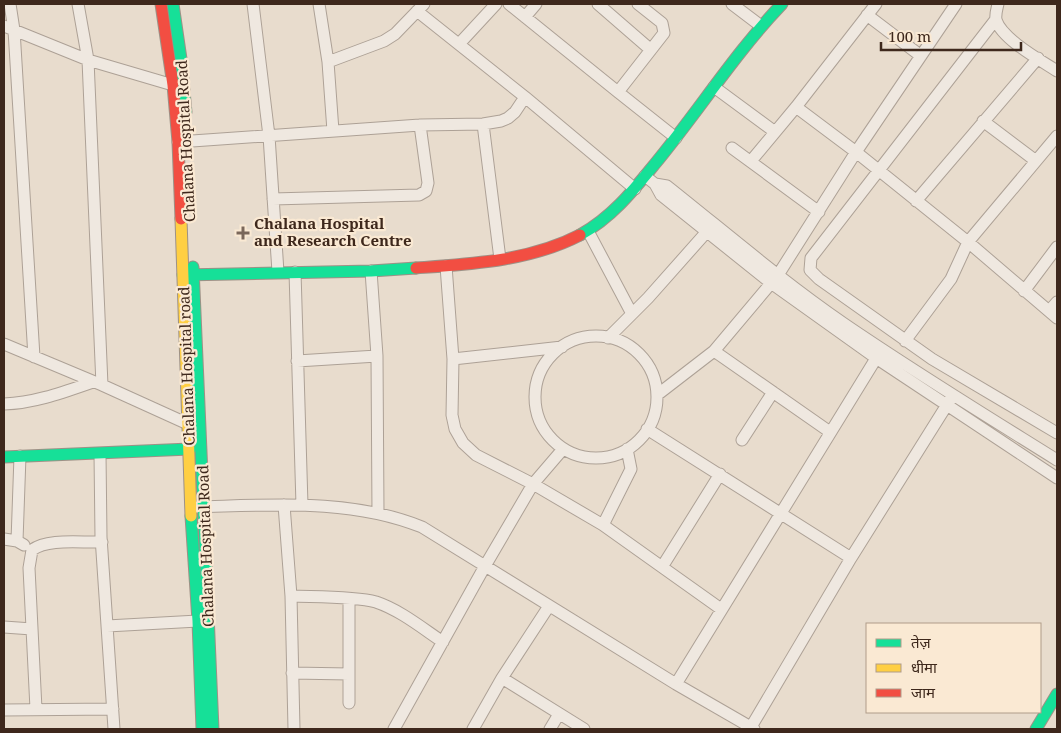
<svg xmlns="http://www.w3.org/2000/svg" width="1061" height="733" font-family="'Noto Serif','Noto Sans Devanagari',serif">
<rect width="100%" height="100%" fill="#e8dccd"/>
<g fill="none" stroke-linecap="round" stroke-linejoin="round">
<defs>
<path id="street" d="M10,4L14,30L34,357
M78,4L88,60L102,385
M253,4L269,136L278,272
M319,4L328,62L333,131
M509,4L618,92L676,138
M598,4L651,50
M732,4L761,26
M998,4C997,9 995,14 996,20C1002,39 1040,60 1057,71
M417,11L525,97L635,189
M867,15L921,56
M525,17L536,4
M996,19L811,258L810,270L819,279L932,359L1057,433
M4,26L88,60L173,85
M459,44L496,4
M328,62L384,41L395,34L424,4
M714,87L775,132
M618,92L664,33L662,23L638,4
M796,107L856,152L968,242L1057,318
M983,121L1036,161
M483,124L500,259
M178,142L420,125L483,124L501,121L508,118L515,112L525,97
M732,148L819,212
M751,161L796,107L876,4
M645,176L655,184L661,195L771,283L876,358L1057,478
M655,184L667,186C725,232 782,281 843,323C913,371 985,415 1057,460
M273,199L419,195L426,191L428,183L420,125
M916,201L1038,58
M588,231L632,314
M446,266L453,359L452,415L455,429L463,443L476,455L533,484L603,525L721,609
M371,271L377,356L378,513
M295,272L302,505
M1024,291L1057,247
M1049,311L1057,302
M535 397a61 61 0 1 1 122 0a61 61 0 1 1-122 0Z
M608,338L648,298L711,227
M905,341L951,279L968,242L1057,136
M4,344L102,385L188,424
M714,351L830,432
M453,359L562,347
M297,361L377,356
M657,395L714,351L778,275L856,152L956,4
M4,404C35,403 64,392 93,382
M647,429L851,558
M742,440L773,392
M100,454L101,537L114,729
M284,505L291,596C315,597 354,596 376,602C400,610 422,628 443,642
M196,507C272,505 350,498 422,527L676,684L754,729
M603,525L631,469L627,449
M4,539L17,541L24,545
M17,541L20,456
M662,567L720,474
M291,596L294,729
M349,599V703
M107,626L198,621
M4,627L32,629
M292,673L349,674
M502,678L549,606
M676,684L880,352
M36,709L29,568L32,550C48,538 81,543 102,542
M4,710L113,709
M751,727L851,558L950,400
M394,729L485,566L533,484L563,449
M473,729L502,678L584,729
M550,729L559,714"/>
<path id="fast" d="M173,4L181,59L186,112
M580,235C611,218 632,192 654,165C698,112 735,53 782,4
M193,267L213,729
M183,275L371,271L416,268
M4,457L190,449
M191,516L198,621L202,729
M1036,729L1057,694"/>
<path id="slow" d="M181,219L191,516"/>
<path id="jam" d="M161,4L173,85L178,142L181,219
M416,268C471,264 530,261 580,235"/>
</defs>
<use href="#street" stroke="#ada196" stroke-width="13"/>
<use href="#fast" stroke="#9d9186" stroke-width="13"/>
<use href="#slow" stroke="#9d9186" stroke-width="13"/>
<use href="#jam" stroke="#9d9186" stroke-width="13"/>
<use href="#street" stroke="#efe8e0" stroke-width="11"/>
<use href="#fast" stroke="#16e098" stroke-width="11"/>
<use href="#slow" stroke="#ffcf43" stroke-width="11"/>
<use href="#jam" stroke="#f24e42" stroke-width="11"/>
</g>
<path fill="#7a675a" stroke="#fae9d3" stroke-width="2" d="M240.5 225.5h5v5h5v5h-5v5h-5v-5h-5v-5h5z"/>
<g text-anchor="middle" stroke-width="4.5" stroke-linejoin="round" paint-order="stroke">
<g font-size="15" fill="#3e281c" stroke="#fae9d3">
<text transform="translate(186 141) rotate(-93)" y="5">Chalana Hospital Road</text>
<text transform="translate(187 366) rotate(-92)" y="5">Chalana Hospital road</text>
<text transform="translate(206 546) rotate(-92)" y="5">Chalana Hospital Road</text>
</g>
<g font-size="15" font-weight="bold" fill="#3e281c" stroke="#fae9d3" text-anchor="start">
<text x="254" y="229">Chalana Hospital<tspan x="254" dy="17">and Research Centre</tspan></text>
</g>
</g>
<rect width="1061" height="733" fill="none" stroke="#3e281c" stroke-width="10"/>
<rect x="866" y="623" width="175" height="90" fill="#fae9d3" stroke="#af9c8a"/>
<rect x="876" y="639" width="25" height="8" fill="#16e098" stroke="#af9c8a"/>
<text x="911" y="648" font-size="15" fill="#3e281c">तेज़</text>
<rect x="876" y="664" width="25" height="8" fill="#ffcf43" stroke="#af9c8a"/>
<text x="911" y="673" font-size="15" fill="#3e281c">धीमा</text>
<rect x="876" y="689" width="25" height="8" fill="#f24e42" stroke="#af9c8a"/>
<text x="911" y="698" font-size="15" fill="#3e281c">जाम</text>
<path d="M881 42v8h140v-8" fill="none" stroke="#3e281c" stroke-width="2.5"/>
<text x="888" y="42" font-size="15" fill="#3e281c" stroke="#fae9d3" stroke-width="4" paint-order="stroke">100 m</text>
</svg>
